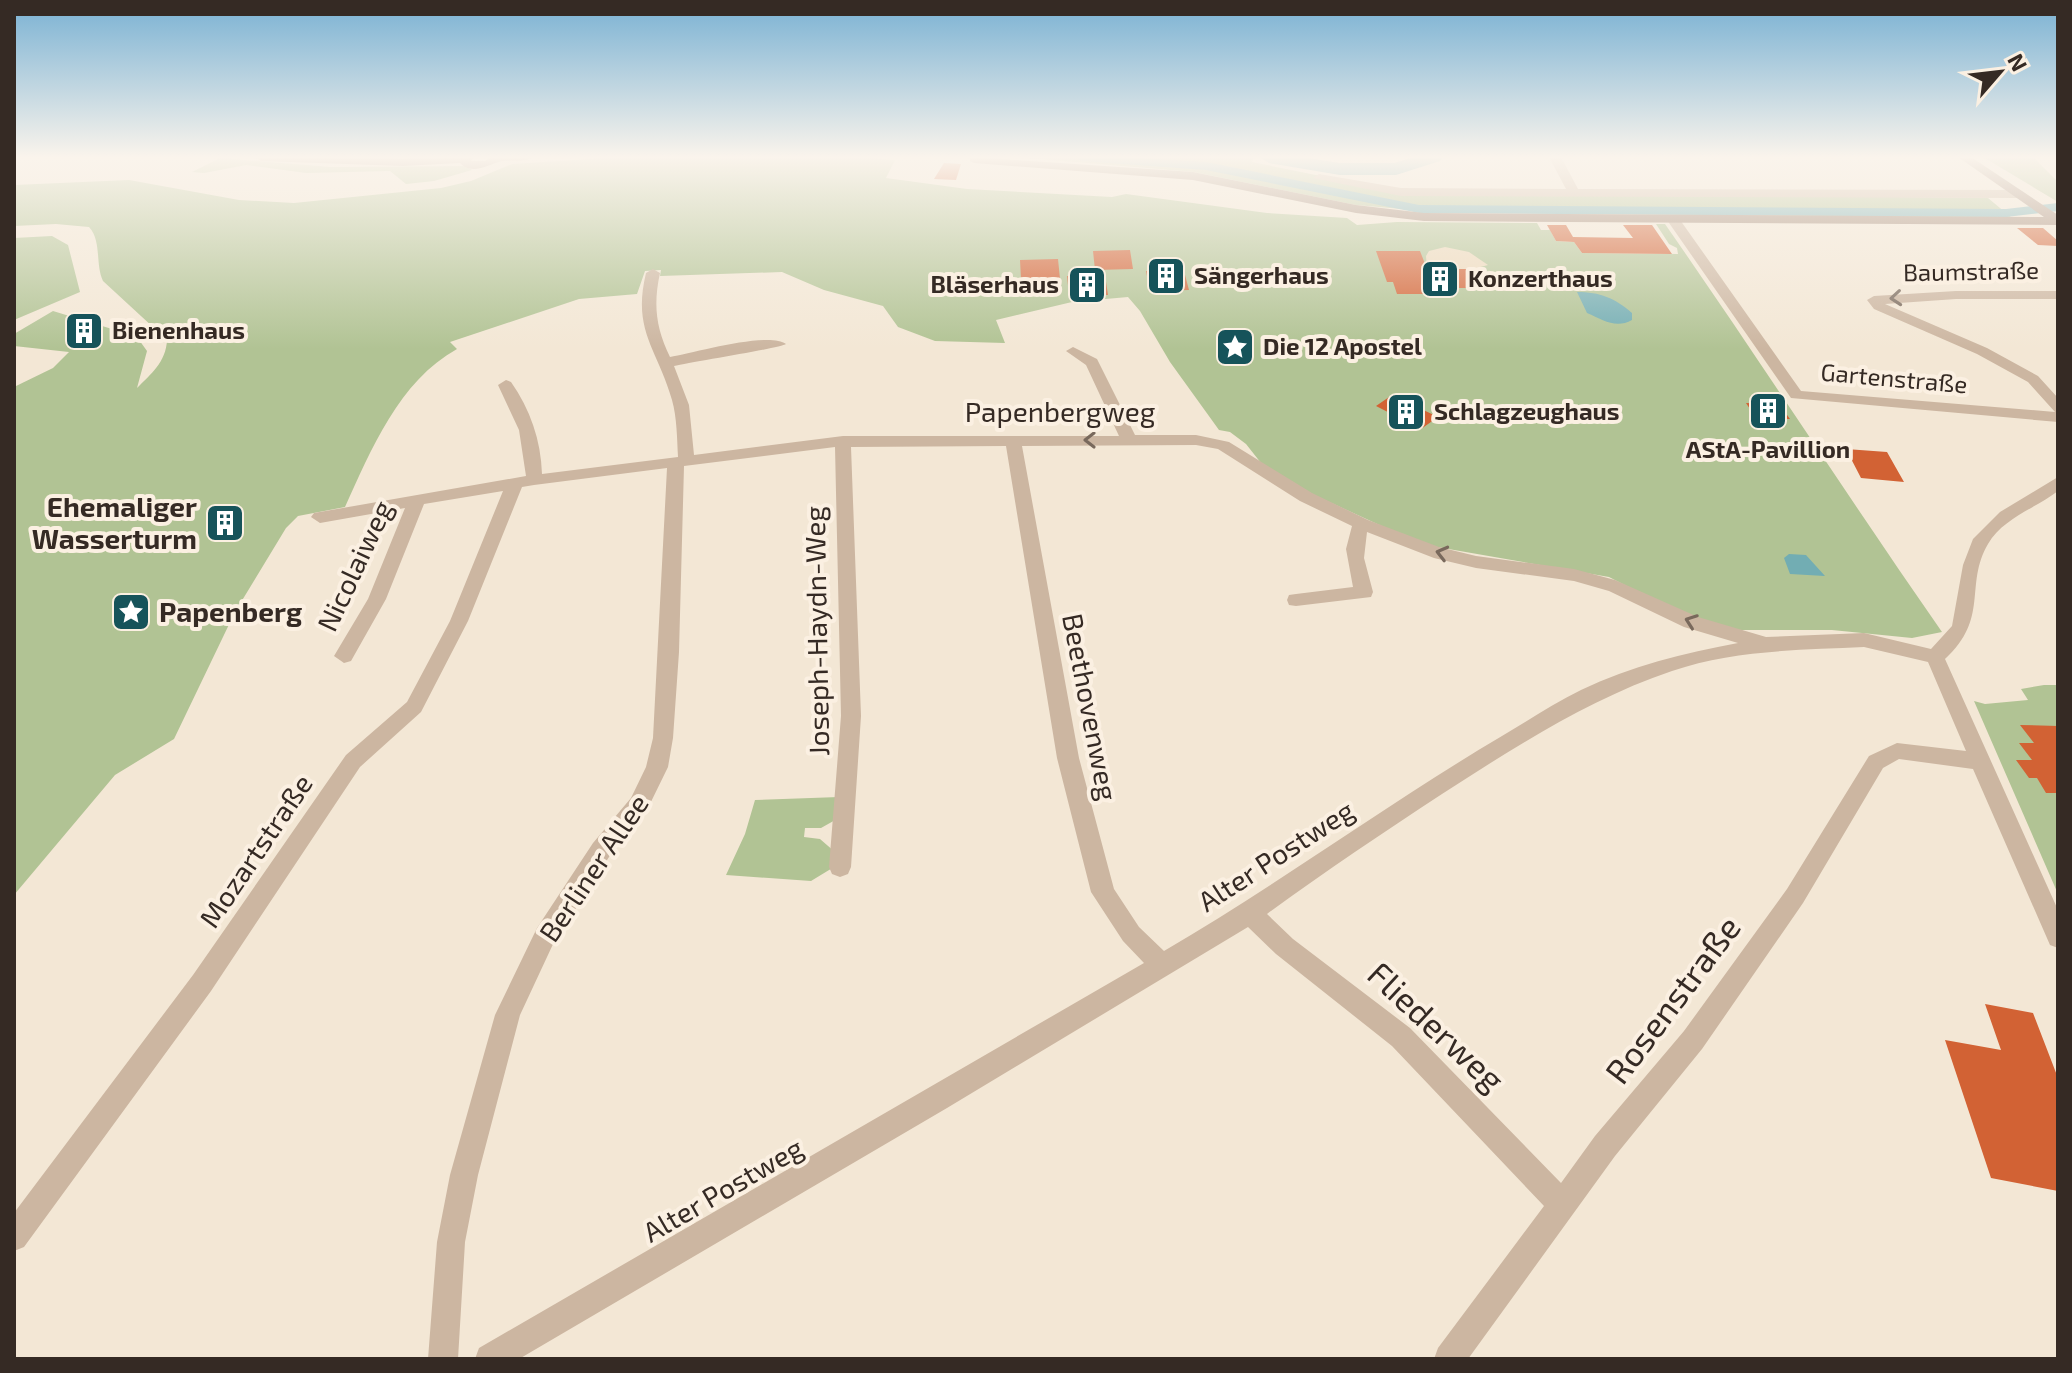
<svg xmlns="http://www.w3.org/2000/svg" width="2072" height="1373" font-family="'Exo 2',sans-serif">
<rect width="100%" height="100%" fill="#f3e7d5"/>
<path fill="#b1c394" d="M621,157H848L895,160L886,178L967,189L1112,197L1126,194L1267,213L1347,218L1357,225L1397,222L1537,223L1541,230H1550L1556,241L1574,242L1582,253L1678,254L1677,248L1669,244L1656,224H1665C1759,359 1848,497 1942,632L1912,638L1832,630H1739L1679,613L1609,577L1437,547L1399,534L1314,495L1261,463L1246,444L1230,432L1219,430L1170,362L1140,311L1128,297L1072,302L996,320L1005,343L935,341L898,327L883,306L824,290L782,272L660,276L661,270L645,271L637,294L579,299L450,342L457,349C399,381 371,450 345,507L298,516L286,528L235,612L174,739L115,775L14,895V387L53,368L69,352L14,346V334L53,311L112,329L127,323L147,351L137,388C151,374 166,362 167,340L103,281C95,264 102,241 89,227L56,224L14,226V185L129,180L239,200L294,203L441,188L471,181L512,164Z
M1017,157H1254L1252,162L1400,192L1988,198L2012,218L1435,212L1356,205L1194,172Z
M1983,157H2033L2058,182V202Z
M220,158L331,167L465,166L472,170L434,181L406,184L390,171L306,173L246,165L204,173L192,172Z
M52,236L68,245L80,292L14,320V238Z
M2044,685H2058V894L1974,701L1985,704L2028,700L2021,689Z
M839,797L837,819L821,828H805L804,837L820,839L835,852L834,867L811,881L726,875L745,834L755,800Z"/>
<path fill="#edd9bb" d="M1445,247L1469,252L1488,265L1473,269H1427L1426,256L1429,251Z"/>
<path fill="#72adb3" d="M1577,292C1600,292 1615,298 1632,313V320C1616,329 1603,320 1587,313Z
M1789,554L1806,555L1825,576L1790,574L1784,558Z"/>
<g fill="none" stroke-linecap="round" stroke-linejoin="round">
<path fill="#72adb3" fill-rule="evenodd" d="M1075,157H1124L1206,162L1419,205L2006,209L2058,203V211L2006,217L1419,213L1206,170L1081,161Z"/>
<path fill="#72adb3" fill-rule="evenodd" d="M1259,157H1302L1340,163H1394L1414,157H1443L1440,161L1396,175H1340L1269,163Z"/>
</g>
<path fill="#d26234" d="M944,163L961,164L956,180L934,179Z
M1547,225H1566L1573,237L1633,238L1623,225H1652L1672,254L1582,253L1574,242L1556,241Z
M2017,228H2043L2058,241V246L2038,245Z
M1130,250L1133,269L1095,270L1093,251Z
M1376,251H1420L1427,269H1473L1481,288H1446L1448,294H1397L1393,282H1387Z
M1058,259L1060,279H1021L1020,260Z
M1146,271H1184L1189,290L1150,291Z
M1105,275L1108,295H1069L1067,276Z
M1392,395L1438,417L1421,429L1376,406Z
M1746,403L1779,404L1790,419L1756,418Z
M1846,449L1887,452L1904,482L1861,478Z
M240,512L233,530L210,533L218,515Z
M2020,725L2058,726V793H2046L2037,778H2029L2016,760H2032L2019,743H2034Z
M1985,1004L2033,1013L2058,1078V1191L1991,1178L1945,1040L2001,1050Z"/>
<g fill="none" stroke-linecap="round" stroke-linejoin="round">
<path fill="#ccb6a1" fill-rule="evenodd" d="M1549,157H1561L1578,189L2020,190L2026,194L2020,198L1401,196L1313,178L1319,174L1401,188L1566,189Z
M1668,217H1678L1801,391L2055,412L2028,382L1977,354L1874,309L1867,300L1874,296L1956,291H2058V299H1956L1885,304L1987,348L2038,376L2058,398V422L1791,398L1667,220Z
M653,269L660,273C653,305 656,328 670,357C693,353 769,331 786,344C781,348 691,362 674,366L689,405L694,455L843,436H1119L1086,365L1066,351L1073,347L1097,359L1135,435H1196L1229,442L1312,493L1368,520L1439,547L1476,556L1574,569L1615,580L1698,617L1766,637L1864,633L1931,649L1952,626L1963,565L1973,539L2000,512L2058,477V491C2036,508 2003,518 1988,544C1964,585 1990,618 1945,659L2058,910V948L2050,945L1973,769L1899,759L1883,768L1803,903L1702,1049L1615,1156L1468,1359H1434L1438,1348L1544,1206L1392,1046L1276,954L1248,927L947,1108L519,1359H475L479,1348L1144,963L1123,941L1091,892L1057,758L1006,446L851,447L861,716L851,867L848,874L840,877L832,874L829,867L841,716L835,447L684,466L679,652L673,738L668,767L647,810L609,857L554,942L520,1015L478,1175L465,1242L458,1359H428L437,1242L450,1175L495,1015L537,928L593,843L631,798L646,767L653,738L667,468L534,485L522,487L468,621L421,712L360,767L211,991L24,1247L14,1251V1213L193,975L346,755L407,702L450,621L503,491L424,504L386,599L351,661L344,663L334,656L368,599L405,508L320,523L311,517L314,513L526,476L519,430L498,385L506,380L511,382C530,409 541,440 542,474L678,457C677,438 677,418 672,400C657,348 632,331 646,273ZM1196,445L1218,449L1300,501L1352,526L1346,549L1353,587L1296,594L1289,595L1287,600L1289,605L1296,606L1371,597L1373,592L1364,558L1367,532L1434,558L1476,568L1574,581L1609,591L1684,627L1738,643C1684,653 1631,666 1581,690C1554,703 1528,721 1502,736C1387,804 1279,884 1164,951L1139,927L1114,889L1079,758L1022,446ZM1864,647L1928,662L1966,751L1897,743L1869,756L1787,889L1684,1031L1595,1136L1561,1183L1410,1028L1293,939L1267,914C1324,872 1383,833 1442,794C1515,747 1589,699 1672,671C1733,650 1800,650 1864,647Z"/>
<path fill="#a08572" fill-rule="evenodd" d="M255,157L403,159L474,157L471,161H485L491,157H533C523,163 513,159 502,161C489,164 472,176 460,163L403,166L261,161Z
M970,157L1193,172L1356,205L1424,213L2044,217L1958,157H1971L2058,215V225L1424,221L1356,213L1193,180L974,163L970,161Z"/>
</g>
<defs><path id="oneway-chevron" d="M-2-3.5L2.5 0L-2 3.5" fill="none" stroke-width="1.6" stroke-linecap="round" stroke-linejoin="round" transform="scale(2)"/></defs>
<g stroke="#79695c">
<use href="#oneway-chevron" transform="translate(1896 298) rotate(175)"/>
<use href="#oneway-chevron" transform="translate(1090 440) rotate(180)"/>
<use href="#oneway-chevron" transform="translate(1442 553) rotate(-166)"/>
<use href="#oneway-chevron" transform="translate(1691 621) rotate(-160)"/>
</g>
<linearGradient id="sky" x2="0" y2="1"><stop stop-color="#79b1d3"/><stop offset="0.45" stop-color="#faf4ec"/><stop offset="1" stop-color="#faf4ec" stop-opacity="0"/></linearGradient>
<rect width="2072" height="349" fill="url(#sky)"/>
<defs>
<symbol id="building-square" viewBox="-11 -11 22 22"><rect x="-9" y="-9" width="18" height="18" rx="4" fill="#16535a" stroke="#fbf0e2"/><path d="M-4-6H4V6H1V3H-1V6H-4ZM-2.5-4.3h1.7v1.8h-1.7ZM.8-4.3h1.7v1.8H.8ZM-2.5-1h1.7V.8h-1.7ZM.8-1h1.7V.8H.8Z" fill="#fff"/></symbol>
<symbol id="sight-square" viewBox="-11 -11 22 22"><rect x="-9" y="-9" width="18" height="18" rx="4" fill="#16535a" stroke="#fbf0e2"/><path d="M0-6L1.8-2.2L6-1.7L2.9 1.2L3.7 5.4L0 3.3L-3.7 5.4L-2.9 1.2L-6-1.7L-1.8-2.2Z" fill="#fff"/></symbol>
</defs>
<g fill-rule="evenodd">
<use href="#building-square" x="1144" y="254" width="44" height="44"/>
<use href="#building-square" x="1418" y="257" width="44" height="44"/>
<use href="#building-square" x="1065" y="263" width="44" height="44"/>
<use href="#building-square" x="62" y="309" width="44" height="44"/>
<use href="#sight-square" x="1213" y="325" width="44" height="44"/>
<use href="#building-square" x="1746" y="389" width="44" height="44"/>
<use href="#building-square" x="1384" y="390" width="44" height="44"/>
<use href="#building-square" x="203" y="501" width="44" height="44"/>
<use href="#sight-square" x="109" y="590" width="44" height="44"/>
</g>
<g text-anchor="middle" stroke-width="8" stroke-linejoin="round" paint-order="stroke">
<g font-size="24" fill="#352a24" stroke="#fbf0e2">
<text transform="translate(1971 272) rotate(-1)" y="8">Baumstraße</text>
<text transform="translate(1894 379) rotate(5)" y="8">Gartenstraße</text>
</g>
<g font-size="24" font-weight="bold" fill="#352a24" stroke="#fbf0e2" text-anchor="start">
<text x="1194" y="284">Sängerhaus</text>
<text x="1468" y="287">Konzerthaus</text>
<text x="1059" y="293" text-anchor="end">Bläserhaus</text>
<text x="112" y="339">Bienenhaus</text>
<text x="1263" y="355">Die 12 Apostel</text>
<text x="1434" y="420">Schlagzeughaus</text>
<text x="1768" y="458" text-anchor="middle">AStA-Pavillion</text>
</g>
<g font-size="28" fill="#352a24" stroke="#fbf0e2">
<text x="1060" y="422">Papenbergweg</text>
<text transform="translate(355 566) rotate(-65)" y="10">Nicolaiweg</text>
<text transform="translate(817 631) rotate(-91)" y="10">Joseph-Haydn-Weg</text>
<text transform="translate(1090 707) rotate(79)" y="10">Beethovenweg</text>
<text transform="translate(256 851) rotate(-56)" y="10">Mozartstraße</text>
<text transform="translate(1276 856) rotate(-33)" y="10">Alter Postweg</text>
<text transform="translate(594 868) rotate(-56)" y="10">Berliner Allee</text>
<text transform="translate(723 1190) rotate(-30)" y="10">Alter Postweg</text>
</g>
<g font-size="28" font-weight="bold" fill="#352a24" stroke="#fbf0e2" text-anchor="end">
<text x="197" y="517">Ehemaliger<tspan x="197" dy="32">Wasserturm</tspan></text>
<text x="159" y="622" text-anchor="start">Papenberg</text>
</g>
<g font-size="34" fill="#352a24" stroke="#fbf0e2">
<text transform="translate(1673 1000) rotate(-53)" y="12">Rosenstraße</text>
<text transform="translate(1436 1027) rotate(43)" y="12">Fliederweg</text>
</g>
</g>
<rect width="2072" height="1373" fill="none" stroke="#352a24" stroke-width="32"/>
<g transform="translate(2000 72) rotate(62)" stroke="#fbf0e2" stroke-width="6" paint-order="stroke">
<path d="M0-6L14 30L0 20L-14 30Z" fill="#352a24"/>
<text y="-12" font-size="22" font-weight="bold" text-anchor="middle" fill="#352a24">N</text>
</g>
</svg>
